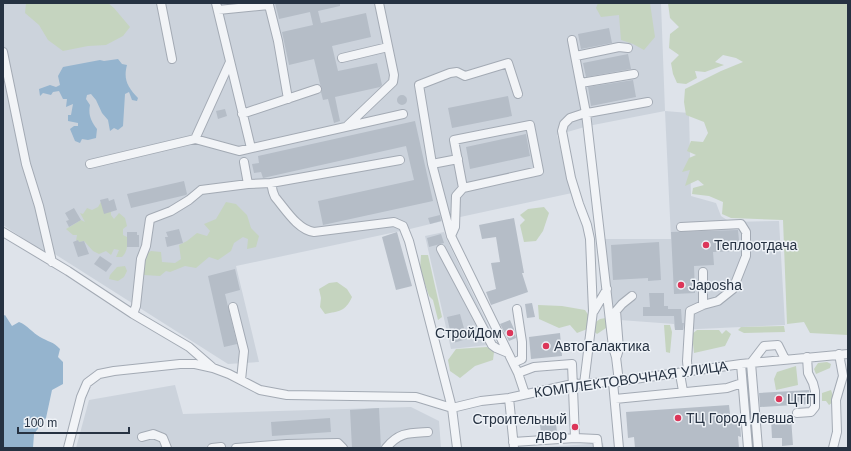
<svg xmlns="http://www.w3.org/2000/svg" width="851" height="451" font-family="Arial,sans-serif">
<rect width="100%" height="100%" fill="#dee3ea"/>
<path fill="#ccd3dc" d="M3,3H661L665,111L689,113L691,196L716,203L721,216L730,222L779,221L785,325L675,330L674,324L620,320L613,311L603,239H671L665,111L588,126L557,135L572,193L451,219L410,229L236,266L259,362L228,364L50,251H42L3,225Z
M444,232L447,240L497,344L451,349L425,236Z
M175,385L183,414L411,407L439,421L441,448H76L89,400Z
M603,443L604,448H533Z"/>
<path fill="#c5d4bf" d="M26,3H108L114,8L130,27L123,36L106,45L88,46L63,51L48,40L39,25L25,13Z
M598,3H650L655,37L644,50L633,44L621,40L619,15L601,17L596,8Z
M668,3H848V335L810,333L804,322L787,324L783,220L731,218L722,214L723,202L709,196L692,194L693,188L704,185L698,180L685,186L690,170L682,172L689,158L696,155L687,151L691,141L703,142L708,133L704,122L686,115L684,102L685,89L721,71L743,62L736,58L723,55L715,62L724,65L705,72L695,71L697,78L686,84L677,83L673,74L671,63L679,55L669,48L670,34L679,27L670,18Z
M101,202L111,212V215L114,219L119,213L125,218L127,226L123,229V235L127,237C127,245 128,251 122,257H116L119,250L114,249L111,255L106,251L99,254L93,251L84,241L79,242L78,240L76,241L77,235H73L66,229L81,220L85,222L80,213L83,214L87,208L92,210L98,207Z
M226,202L236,204L247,215L251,228L259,236L256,247L247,249L248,239L243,237L234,243L231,251L218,260L209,257L196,268L185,266L170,272L166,271L160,276L144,275L143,256L151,251L161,252L162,262L175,263L181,259L179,245L187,241L197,233L207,236L210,231L204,224L216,219Z
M544,207L549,213L543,231L536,241L524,242L520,225L525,220L520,215L528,209Z
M421,255H428L442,317L438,320L433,300L429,296L420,269Z
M125,266L127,271L124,277L118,281L109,279L110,275L117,267Z
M337,282L347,289L352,297C345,312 339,311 325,314L320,307L321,298L319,289L329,283Z
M538,305L562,306L585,310L591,319L593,324L600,319L606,318V328L597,334L590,328L577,333L570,325L559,328L539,319Z
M664,325H670L672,332L670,353L666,352Z
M784,326L785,332L744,333L738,330L741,327Z
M697,330H719L722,334L726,330L731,334L725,346L694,353L692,334Z
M487,347L494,352L493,360L475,366L460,378L450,371L448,360L456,349Z
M827,362L831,364L830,368L816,374L814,369L818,363Z
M796,366L798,385L776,390L774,379L777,372Z
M831,390L833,396V402L829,405L826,401H822V393Z"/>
<path fill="#95b4ce" d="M118,59L122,64L127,65C123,80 128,87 138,98L137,101L132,100L129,92L125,94L123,126L118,130L114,128L110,131L108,120L102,113L96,100L91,94L87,95L86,99L90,105C88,115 91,121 97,129L96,138L88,140L82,139L80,143L75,141L70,129L74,126H78V123L68,121V115H71L73,104L66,107L67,99H63L59,91L53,92L51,95L43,93L40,96L39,89L50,85L56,87L60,85L58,76L63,67L100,60L104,61Z
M5,315L12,326L19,322C27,325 33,333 40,337C48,342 53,341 60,349L58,357L63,362V384L52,390L46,418L34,434L33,448H3V316Z"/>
<path fill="#b5bdc7" d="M275,3H340V6L318,11L321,23L366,13L371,37L332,46L338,71L377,63L382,85L380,87L335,97L340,121L334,123L328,99L323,100L321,92L322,88L320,84L314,59L289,65L282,32L313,25L310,12L279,19Z
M609,28L612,43L581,49L578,34Z
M628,54L631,69L586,77L583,63Z
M633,80L636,97L591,106L588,87Z
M397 100a5 5 0 1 1 10 0a5 5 0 1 1-10 0Z
M508,96L512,116L452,128L448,108Z
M225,109L227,116L218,119L216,111Z
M415,121L433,201L323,225L318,201L414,180L406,146L263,178L261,172L254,173L252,164L259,163L258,156Z
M526,134L530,156L470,169L466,147Z
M184,181L187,194L186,195L131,208L127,194Z
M108,198L109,201L114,199L117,210L104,214L100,200Z
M74,208L81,220L69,227L66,221L69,220L65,213Z
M440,215L441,221L430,224L428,218Z
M514,218L524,273H522L528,292L491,305L486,292L496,289L491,263L500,262L496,237L482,239L479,225Z
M179,229L183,243L167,247L165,237H168L166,232Z
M738,230L740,251L713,252L714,265L694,266L695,293L674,294L671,232Z
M127,232H137V235H139V247H127Z
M397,232L412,286L396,290L382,237Z
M441,234L444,243L429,247L427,238Z
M78,240L79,242L84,241L89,254L78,257L73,242Z
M659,242L661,280L648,281V278L613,280L611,245Z
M100,256L112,264L106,272L94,264Z
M235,269L240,290L225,294L237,344L224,347L208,276Z
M649,293H664V306H668V309H681L682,323H684L683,330H675L674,316H643V307H650Z
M532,303L535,317L527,318L525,304Z
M460,314L467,339L453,343L447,317Z
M510,320L514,329L516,338L509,341L500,324Z
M560,333L562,356L531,359L529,337Z
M809,390L810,404L760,407L759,393Z
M729,405L731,423L740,422L741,437L738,436L739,448H635L634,437L628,438L626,412Z
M379,408L381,448H352L350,410Z
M330,418L331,432L272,436L271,422Z
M791,418L793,445L782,446V438H772L771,419Z
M556,424L557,432L541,433L540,425Z"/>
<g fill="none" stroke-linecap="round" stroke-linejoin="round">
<defs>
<path id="minor" d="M161,3L172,59
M216,3L251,148
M267,3L269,5L278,41L288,99
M218,10L269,5
M572,40L586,113L613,347L616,357L619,382
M3,52L26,164L39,206L52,262
M576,56L619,47L628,48
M342,58L388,47
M581,83L634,74
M518,94L508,63L465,76L457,72L450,73L419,85L432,164L451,236L518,373L525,394
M242,114L317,89
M347,126L393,82L394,75L379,3
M195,139L230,62
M244,162L248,184L271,183L400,160
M90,164L195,139L239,151L403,114
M432,164L458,159
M271,183L273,192L275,197C286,210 298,230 314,232L394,222L403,226L409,241L452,408L457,448
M681,227L741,224L746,232V256L733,289L718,301L703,305L690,311L687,361L688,372
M3,232L68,271L133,314L189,347L212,367
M451,236L455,227L456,196L463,188L539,171L530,125L454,140L463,188
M441,249L492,345L496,348L508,353
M703,305V272
M233,307L244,351L241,380
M594,311L607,289
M133,314L136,306L141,259L146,246L150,219L171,211L189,200L201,190L248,184
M617,356L619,349L616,311L622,304L632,296
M513,363L522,359V342L517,309
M741,364L748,448
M680,374L683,391
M613,382L619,448
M584,384L593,311L590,239L587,225L579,204L571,178L562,131L564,124L570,118L582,114L648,102
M509,398L514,448
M615,399L727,388L742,383
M797,413L811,412L815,407V391L813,383L808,373L807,357
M142,437L153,434L163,438L167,448
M575,438L597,439L598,448
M513,442L575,438L572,364L534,367L518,373
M68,448L81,397L87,383L99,374L114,371L180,364H195L213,368L229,374L260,390L287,395L416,397L452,408L481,401L509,398L573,384L613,382L741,364L848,354
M212,448L221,447
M236,448L287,444L338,443L343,448
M386,448C399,432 409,433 428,432
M758,448L751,363L764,346L778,345L785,359
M833,448L837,432L836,400L843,376L839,354"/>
</defs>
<use href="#minor" stroke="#a3aab4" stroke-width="10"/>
<use href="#minor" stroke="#f2f4f7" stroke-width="8"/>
</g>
<g fill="#dc3659" stroke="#eef2f7" stroke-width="1.5">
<circle cx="706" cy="245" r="4"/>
<circle cx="681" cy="285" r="4"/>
<circle cx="510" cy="333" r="4"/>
<circle cx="546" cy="346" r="4"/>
<circle cx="779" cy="399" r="4"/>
<circle cx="678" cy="418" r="4"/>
<circle cx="575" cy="427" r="4"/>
</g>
<g text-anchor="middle" stroke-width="3" stroke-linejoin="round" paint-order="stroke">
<g font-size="14" fill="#263242" stroke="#eef2f7" text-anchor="start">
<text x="714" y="250">Теплоотдача</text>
<text x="689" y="290">Japosha</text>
<text x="502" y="338" text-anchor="end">СтройДом</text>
<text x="554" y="351">АвтоГалактика</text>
<text x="787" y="404">ЦТП</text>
<text x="686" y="423">ТЦ Город Левша</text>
<text x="567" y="424" text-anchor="end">Строительный<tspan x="567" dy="16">двор</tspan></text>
</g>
<g font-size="14" fill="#263242" stroke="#eef2f7">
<text transform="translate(631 379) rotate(-8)" y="5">КОМПЛЕКТОВОЧНАЯ УЛИЦА</text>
</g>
</g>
<rect width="851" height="451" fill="none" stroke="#263242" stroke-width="8"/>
<path d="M18 427v6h111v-6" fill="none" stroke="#263242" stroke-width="2"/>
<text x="24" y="427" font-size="12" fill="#263242" stroke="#eef2f7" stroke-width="3" paint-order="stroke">100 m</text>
</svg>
